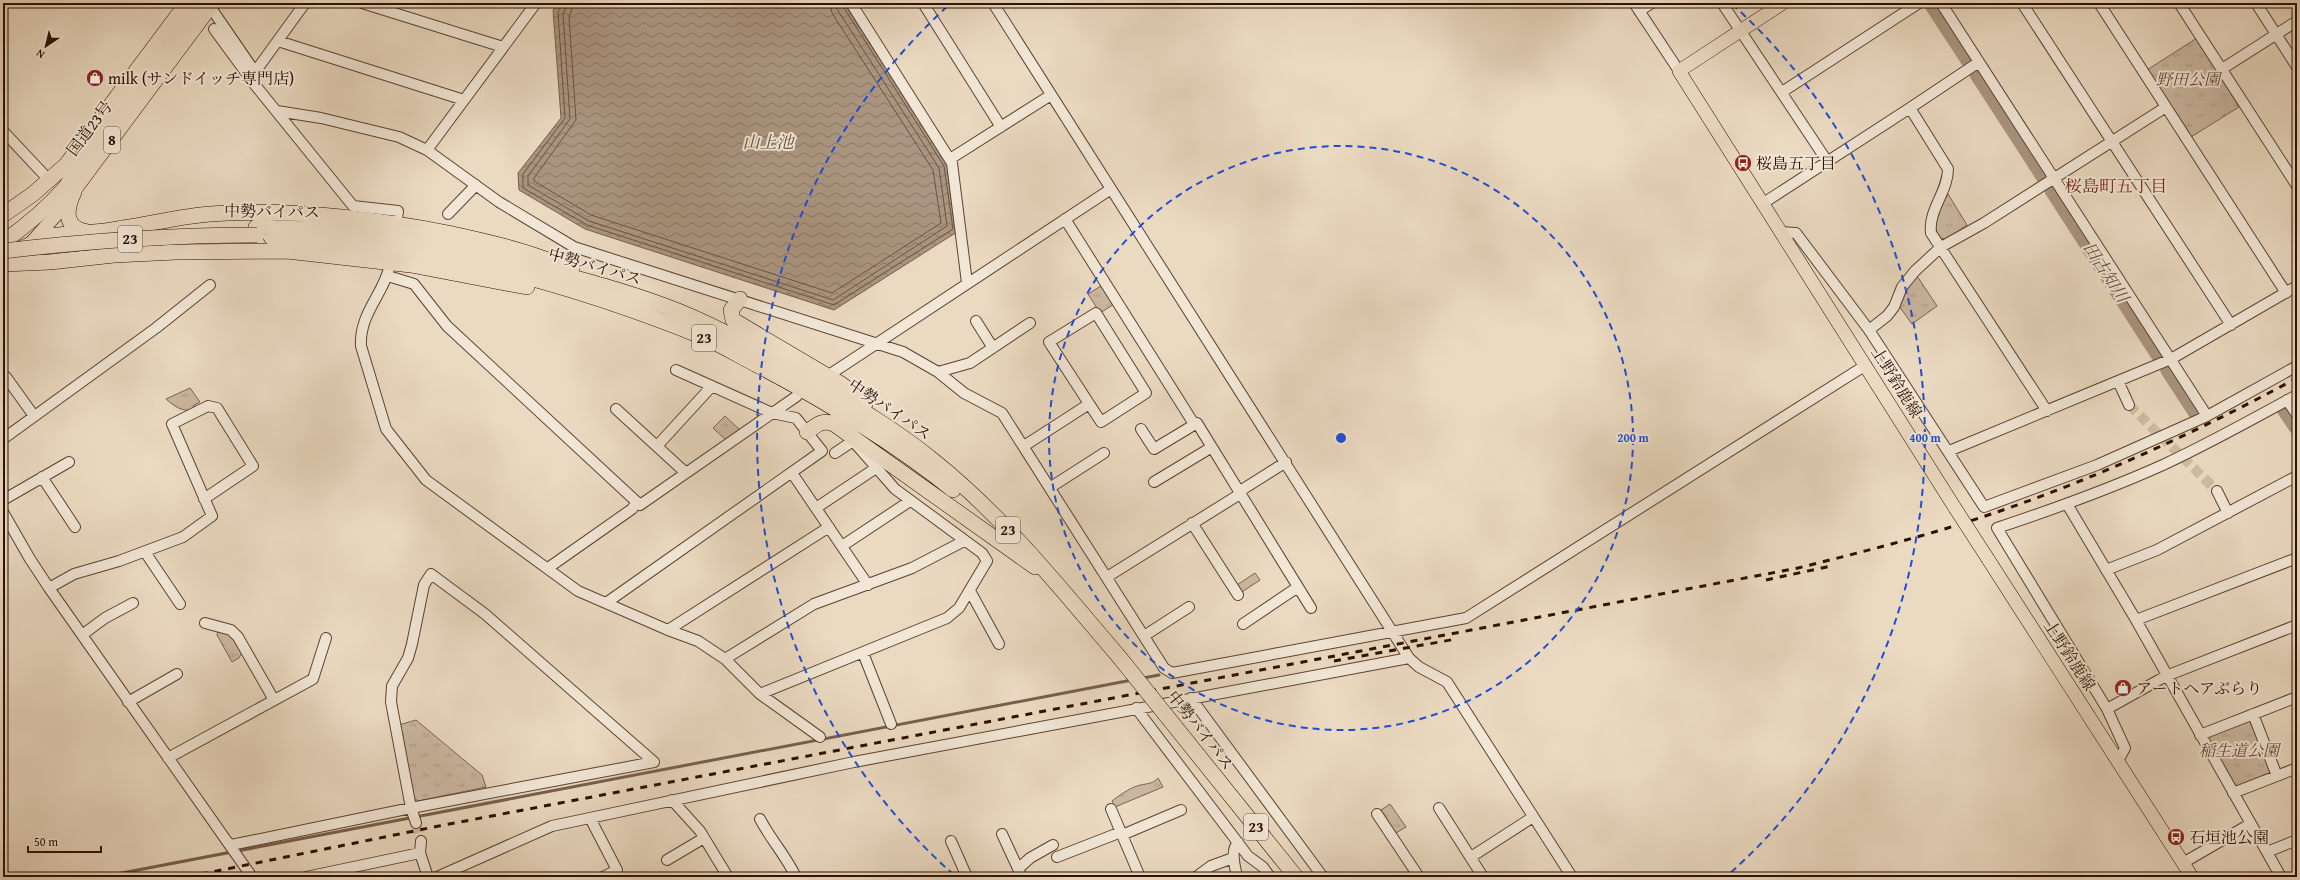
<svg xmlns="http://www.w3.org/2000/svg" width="2300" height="880" font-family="'Gentium Book Plus','Noto Serif JP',serif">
<defs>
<pattern id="park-tufts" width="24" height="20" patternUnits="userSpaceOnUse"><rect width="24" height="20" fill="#cbb7a1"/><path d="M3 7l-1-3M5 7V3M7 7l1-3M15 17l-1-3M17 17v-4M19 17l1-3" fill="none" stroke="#ae9c89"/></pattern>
<pattern id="water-waves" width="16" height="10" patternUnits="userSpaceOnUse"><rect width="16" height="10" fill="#aa9580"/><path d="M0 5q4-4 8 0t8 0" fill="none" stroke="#8b7866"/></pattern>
</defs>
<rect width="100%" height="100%" fill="#ebdac2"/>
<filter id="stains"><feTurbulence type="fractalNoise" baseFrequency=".005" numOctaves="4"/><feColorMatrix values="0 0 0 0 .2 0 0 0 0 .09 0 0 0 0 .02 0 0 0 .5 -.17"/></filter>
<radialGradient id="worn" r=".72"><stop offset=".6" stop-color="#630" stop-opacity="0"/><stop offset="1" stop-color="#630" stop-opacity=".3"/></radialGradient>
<path fill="url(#park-tufts)" stroke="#7c6350" d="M2197,38L2239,107L2191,137L2147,70Z
M1948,194L1967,225L1947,239L1940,238C1929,220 1939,211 1948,194Z
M1917,276L1937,306L1912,324L1899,306L1908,288Z
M1104,284L1116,303L1100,313L1088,294Z
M190,388L200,402L193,406L194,409C183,413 174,406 166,399Z
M725,416L740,430L726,440L713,428Z
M1255,573L1260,580L1242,592L1237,585Z
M218,630C231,634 236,641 242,653L239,658L232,662L217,635Z
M2252,719L2272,774L2240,787L2232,784L2207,740L2210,735Z
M416,720L482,775L486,787L418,801L414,798L399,725Z
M1158,778L1163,787L1115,807L1112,801C1120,795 1128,789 1137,786C1146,783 1152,785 1158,778Z
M1390,804L1406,827L1396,833L1381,810Z"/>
<path fill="url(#water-waves)" stroke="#785f4d" d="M561,3H844L948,165L957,232L834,310L585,229L519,190L518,173L561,118L553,10Z"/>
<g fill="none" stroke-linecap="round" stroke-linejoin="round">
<path stroke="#6b5240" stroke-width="1" d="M563,3L558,12L565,118L523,174V188L587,225L834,305L953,229L944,166L841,3
M568,3L563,14L570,119L528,176V185L589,221L833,300L947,226L939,168L837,9L836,3
M574,3L569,17L576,120L534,178V181L591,215L832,293L941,223L933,170L832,13L830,3"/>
<path stroke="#785f4d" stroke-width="3" d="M1143,678L1159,675
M101,877L1132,680"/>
<path stroke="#aa9580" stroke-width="18" d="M1933,4L1969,59
M1978,73L2044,175
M2053,189L2160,355
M2169,369L2197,412
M2285,408L2297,426"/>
<path stroke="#cebca5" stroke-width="10" stroke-dasharray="10 5" stroke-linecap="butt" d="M2129,405L2217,491
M416,823L421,841"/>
<defs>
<path id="minor" d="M362,3L503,47
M851,3L952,163L967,283
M923,3L1001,127
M993,3L1409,658L1419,667L1447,682L1572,877
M1634,3L1679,71
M1722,3L1827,161
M1941,3L2207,416
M2022,3L2231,325
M2099,3L2286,293
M2179,3L2297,186
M2256,3L2297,67
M211,8L255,72V85L353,206L398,211L397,218
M1639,11L1652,3
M214,29L255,85
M278,41L464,100
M2222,69L2297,21
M255,72L305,3
M1782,92L1919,3
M1910,108L1979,62
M277,111L321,118L399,137L427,150L499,202L574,247L903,352L938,372L964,393L1002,413L1164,668L1172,673L1466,618L1866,365
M3,131L50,181
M427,150L536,3
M950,159L1051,95
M1762,204L1910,108L1948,169C1948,192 1928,210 1931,233L2047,411
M448,214L476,185
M1065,219L1194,424
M1780,232L1796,233L1869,330L1984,507L2097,465L2207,416L2297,366
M390,264C385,293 359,313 361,346L386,429L426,480L578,591L668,630L698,641L725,659L760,694L947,618L959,608L987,561L982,553L895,489L853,441L835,453
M388,276L414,284L447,326L640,505L797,396
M1096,313L1146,393L1101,422L1049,342Z
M976,321L993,348
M1869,330L1887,316L1894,307L1902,287L1915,271L1941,247L1984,223L2166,107
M938,372L970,363L1030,323
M832,373L1111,189
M6,377L34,416
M2118,381L2129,405
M2287,400L2297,415
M616,409L686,473
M1141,429L1154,449L1197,423L1311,608
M3,439L156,328L210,285
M657,446L712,386
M1024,446L1089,404
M1949,451L2171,359L2297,286
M792,473L868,585
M42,477L75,527
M1154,482L1212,447
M1051,487L1104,453
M1240,491L1286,462
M2217,491L2228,513
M3,500L69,462
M2067,504L2136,620L2281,877
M816,508L876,468
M3,512L30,559L49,588L252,877
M1192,523L1238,595
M842,546L910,501
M145,552L180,604
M548,568L632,509L637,502
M2106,570L2157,550L2297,476
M1107,577L1240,494
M49,588L74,574L119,561L183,537L212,516L172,424L208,406L217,408L253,466L204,499
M970,591L999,644
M606,603L822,451L796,418L772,413L676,370
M2136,620L2297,558
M205,623L231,630L238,637L274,700
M1243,624L1298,587
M668,630L829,527
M82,635L105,618L133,603
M1144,636L1189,607
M863,653L891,724
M725,659L814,604L912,568L964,541
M760,694L820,737
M1191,698L1323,877
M128,702L177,674
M1136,708L1248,856L1263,867L1270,877
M2107,709L2166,676L2297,625
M2253,714L2277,776
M2200,735L2297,697
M168,758L313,679L326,638
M2118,761L2125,748L2107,709L1997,528C2054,509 2110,489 2165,464C2210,443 2253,419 2297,395
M2233,793L2297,768
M672,800L700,831L728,877
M1439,808L1483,877
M1111,809L1140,877
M1377,814L1419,877
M590,818L617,870L603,877
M760,819C771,840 786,856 796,877
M1002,834L1020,873
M1122,835L1181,810
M951,841L967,877
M231,845L411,808L654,762L485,614L431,574L424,585L412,644L408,658L392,686L391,702L411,808L416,823
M2267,852L2297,840
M420,853L421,841
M1057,857L1121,832
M1471,857L1533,817
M667,860L704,838
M2183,863L2250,824
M1018,869L1030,858L1053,845
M306,877L420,853L428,877
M437,877L552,826L854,762L1409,658
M1196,877L1211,866L1233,858
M1237,877C1235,866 1230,851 1238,842"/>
<path id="major" d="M1783,3L1679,71L1955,508
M31,243L57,214L214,3
M1988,559L2192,877"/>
<path id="highway" d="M74,192C66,209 63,228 87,232C98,233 112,230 123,228C152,224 181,216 210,214C289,208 370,218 448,233C490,242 533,252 572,270
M3,215L33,194L66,165L187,3
M256,227C313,229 370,231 427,242C468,249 508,260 549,271C592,282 636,294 678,311C725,330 769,356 812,381C854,405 896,430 934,461C1005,518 1061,589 1120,658
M271,237C322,242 375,245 426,254C521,272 614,301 703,337C722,345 741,357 759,366C827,402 893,442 953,490
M3,242C26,226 45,210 64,189L204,3
M22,248L49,236L87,232
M3,264L50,262L114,255L176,252L287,251L411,265L527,287
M740,299L731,310L733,320L841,384L866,402
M807,432C817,425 822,419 834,424L1035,567
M1165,714L1296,877"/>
</defs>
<use href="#minor" stroke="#5c4230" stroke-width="12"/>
<use href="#major" stroke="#2c0f00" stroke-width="14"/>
<use href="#highway" stroke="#2c0f00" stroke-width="16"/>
<use href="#minor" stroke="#f2e7d7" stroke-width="10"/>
<use href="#major" stroke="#ebdac2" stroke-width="13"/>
<use href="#highway" stroke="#ebdac2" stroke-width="15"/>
<path stroke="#2c0f00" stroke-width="3" stroke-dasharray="7 7" stroke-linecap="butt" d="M1766,580L1831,566
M1334,661L1456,639
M187,877L439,826L1798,568C1846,556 1894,544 1941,530C2065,493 2184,439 2297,378"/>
<defs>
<path id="major-bridge" d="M1955,508L1988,559"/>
<path id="highway-bridge" d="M3,251C87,241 172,235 257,235
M1120,658L1165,714"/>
</defs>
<use href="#major-bridge" stroke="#2c0f00" stroke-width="14" stroke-linecap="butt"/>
<use href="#highway-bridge" stroke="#2c0f00" stroke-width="16" stroke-linecap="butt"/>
<use href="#major-bridge" stroke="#ebdac2" stroke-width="13"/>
<use href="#highway-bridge" stroke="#ebdac2" stroke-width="15"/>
</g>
<g fill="none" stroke="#1d4ed8" stroke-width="2" stroke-dasharray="7 5">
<circle cx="1341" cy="438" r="292"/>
<path d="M954 875A584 584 0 0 1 950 4M1732 4A584 584 0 0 1 1728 875"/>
</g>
<defs>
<symbol id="shop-disc" viewBox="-11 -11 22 22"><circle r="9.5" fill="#8f2418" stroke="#f2e7d7"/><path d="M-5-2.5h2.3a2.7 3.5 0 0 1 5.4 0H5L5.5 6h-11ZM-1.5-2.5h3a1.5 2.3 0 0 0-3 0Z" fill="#fff"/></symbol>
<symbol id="bus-disc" viewBox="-11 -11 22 22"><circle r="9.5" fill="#8f2418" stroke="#f2e7d7"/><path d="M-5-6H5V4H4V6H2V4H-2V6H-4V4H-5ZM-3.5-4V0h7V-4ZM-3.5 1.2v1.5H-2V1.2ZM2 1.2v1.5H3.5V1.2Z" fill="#fff"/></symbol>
</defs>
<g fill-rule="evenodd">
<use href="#shop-disc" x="85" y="68" width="20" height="20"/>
<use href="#bus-disc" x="1733" y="153" width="20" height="20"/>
<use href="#shop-disc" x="2113" y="678" width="20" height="20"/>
<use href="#bus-disc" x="2166" y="827" width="20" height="20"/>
</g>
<g text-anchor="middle" stroke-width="4" stroke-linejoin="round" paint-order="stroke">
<g fill="#f2e7d7" stroke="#675040" stroke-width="1">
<rect x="104" y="127" width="16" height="26" rx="3"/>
<rect x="118" y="226" width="24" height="26" rx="3"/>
<rect x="692" y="325" width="24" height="26" rx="3"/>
<rect x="996" y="517" width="24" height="26" rx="3"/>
<rect x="1244" y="814" width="24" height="26" rx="3"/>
</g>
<g font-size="15" font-weight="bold" fill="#2c0f00">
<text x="112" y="145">8</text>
<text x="130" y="244">23</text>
<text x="704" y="343">23</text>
<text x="1008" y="535">23</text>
<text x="1256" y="832">23</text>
</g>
<g font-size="16" fill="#2c0f00" stroke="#f2e7d7" text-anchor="start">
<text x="108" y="84">milk (サンドイッチ専門店)</text>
<text x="1756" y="169">桜島五丁目</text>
<text x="2136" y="694">アートヘアぶらり</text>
<text x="2189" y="843">石垣池公園</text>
</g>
<g font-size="16" font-style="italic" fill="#644a38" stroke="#f2e7d7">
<text x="2188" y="85">野田公園</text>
<text x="2239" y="756">稲生道公園</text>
</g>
<g font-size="16" fill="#2c0f00" stroke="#f2e7d7">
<text transform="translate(89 128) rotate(-53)" y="6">国道23号</text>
<text transform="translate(272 211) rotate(1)" y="6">中勢バイパス</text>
<text transform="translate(595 266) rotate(16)" y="6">中勢バイパス</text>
<text transform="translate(1897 382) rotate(58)" y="6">上野鈴鹿線</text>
<text transform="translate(890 409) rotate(34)" y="6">中勢バイパス</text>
<text transform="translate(2070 655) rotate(57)" y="6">上野鈴鹿線</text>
<text transform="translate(1201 730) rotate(52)" y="6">中勢バイパス</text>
</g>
<g font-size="17" font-style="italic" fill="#654b3a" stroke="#f2e7d7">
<text x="768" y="148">山上池</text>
<text transform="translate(2106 272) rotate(57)" y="6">田古知川</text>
</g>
<g font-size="17" fill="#7a1f14" stroke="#f2e7d7">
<text x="2116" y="192">桜島町五丁目</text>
</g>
</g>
<circle cx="1341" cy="438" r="6" fill="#1d4ed8" stroke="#f2e7d7" stroke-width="2"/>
<g font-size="12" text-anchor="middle" font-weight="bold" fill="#1d4ed8" stroke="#f2e7d7" stroke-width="4" stroke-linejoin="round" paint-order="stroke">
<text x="1633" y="442">200 m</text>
<text x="1925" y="442">400 m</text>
</g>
<rect width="2300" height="880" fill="none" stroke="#ebdac2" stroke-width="16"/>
<rect x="4" y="4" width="2292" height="872" fill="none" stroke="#2c0f00" stroke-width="2"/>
<rect x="8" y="8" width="2284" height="864" fill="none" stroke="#2c0f00"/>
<g transform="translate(46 46) rotate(215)" stroke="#f2e7d7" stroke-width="3" paint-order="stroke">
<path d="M0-3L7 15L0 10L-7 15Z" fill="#2c0f00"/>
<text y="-6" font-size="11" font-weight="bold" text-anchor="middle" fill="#2c0f00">N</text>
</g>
<path d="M28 846v6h73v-6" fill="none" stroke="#2c0f00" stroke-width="2"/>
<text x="34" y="846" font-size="12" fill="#2c0f00" stroke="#f2e7d7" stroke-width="3" paint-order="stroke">50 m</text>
<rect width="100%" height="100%" filter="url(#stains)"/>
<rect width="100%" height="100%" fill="url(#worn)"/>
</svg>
